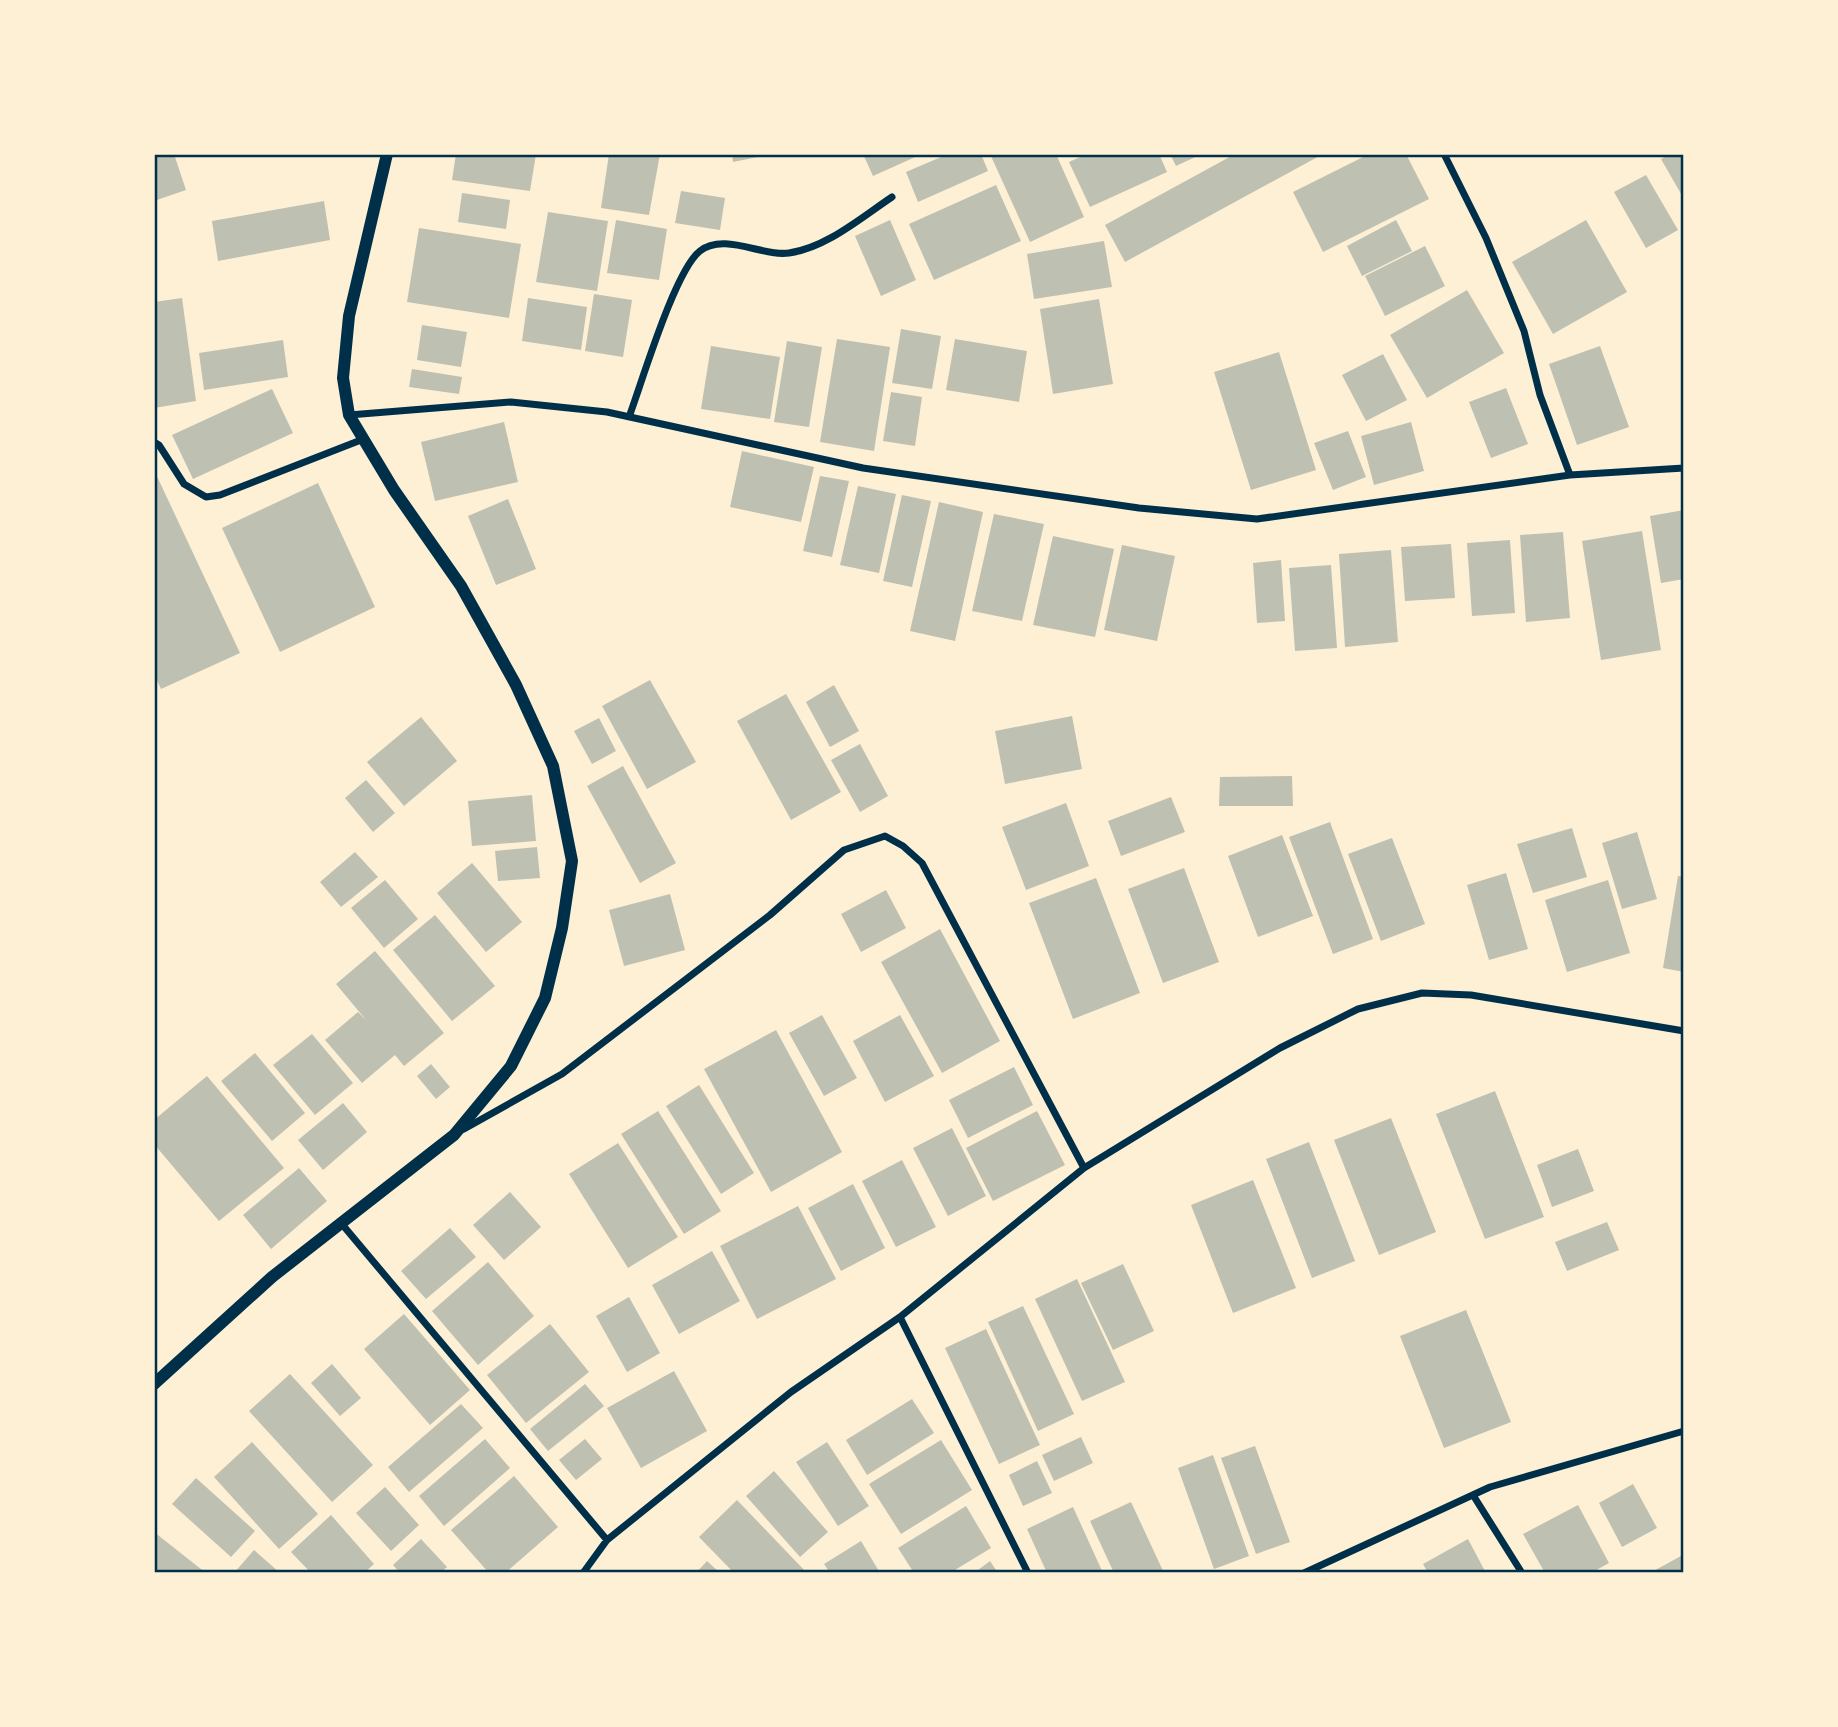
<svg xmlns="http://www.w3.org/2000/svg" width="1838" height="1727" font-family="'Noto Sans',sans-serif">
<rect width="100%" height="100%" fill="#fdf0d5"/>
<path fill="#bec0b2" d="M154,154H174L186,190L154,201Z
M456,154H536L530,191L452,180Z
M609,154H660L649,215L601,208Z
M732,154H768V155L733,162Z
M863,154H922L873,176Z
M948,154H981L988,171L918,202L906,172Z
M990,154H1056L1084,217L1030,242Z
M1087,154H1159L1167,172L1090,207L1069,162Z
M1170,154H1202L1176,166Z
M1235,154H1323L1125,262L1105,225Z
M1369,154H1406L1429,199L1323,252L1293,192Z
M1670,154H1684V199L1661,159Z
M1646,175L1678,230L1646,248L1614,192Z
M996,185L1021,241L934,280L909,224Z
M681,191L725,198L720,230L675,223Z
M462,193L510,200L506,229L458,222Z
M324,201L330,240L218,261L212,221Z
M548,212L608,221L597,291L536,282Z
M616,220L667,229L659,280L607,273Z
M890,220L916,280L881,296L855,236Z
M1396,220L1412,251L1362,276L1347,246Z
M1586,220L1627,292L1553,334L1512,262Z
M419,228L521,244L509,318L407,302Z
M1104,241L1112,287L1034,299L1027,254Z
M1425,246L1445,286L1385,316L1365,276Z
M1467,290L1504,353L1427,398L1390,335Z
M594,294L632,300L623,357L585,351Z
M182,298L196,401L154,408V302Z
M528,298L587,307L581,350L522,341Z
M1099,299L1113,384L1053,394L1040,309Z
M422,325L467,332L461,367L417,360Z
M901,329L941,336L932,389L892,383Z
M837,339L890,347L874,451L820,442Z
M955,339L1027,351L1019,402L946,390Z
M283,340L288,377L204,390L199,353Z
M787,341L822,347L809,427L774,422Z
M711,346L780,357L770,419L701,409Z
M1600,346L1629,427L1577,445L1549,364Z
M1279,352L1316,470L1251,490L1214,372Z
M1383,354L1407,400L1366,421L1342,375Z
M412,369L462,377L459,394L409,387Z
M1506,388L1528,444L1491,458L1469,402Z
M272,389L293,433L193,479L172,435Z
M891,392L922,397L915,446L883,441Z
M504,422L518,482L435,501L421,442Z
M1411,422L1424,471L1374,485L1361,436Z
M1348,431L1366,477L1333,490L1314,443Z
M742,451L814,467L801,522L730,507Z
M154,470L240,653L161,689L154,674Z
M820,476L849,481L832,557L803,551Z
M318,483L375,607L280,652L222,528Z
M858,486L896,494L879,573L840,565Z
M902,495L931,501L912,587L883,581Z
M508,499L536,569L496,585L468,516Z
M939,502L983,512L955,641L910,631Z
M1684,510V579L1661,583L1650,516Z
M994,514L1044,524L1022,621L972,611Z
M1642,531L1661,650L1601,660L1582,541Z
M1563,532L1570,618L1526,622L1520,535Z
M1053,536L1114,549L1095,637L1033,625Z
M1510,540L1515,613L1472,616L1467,543Z
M1451,544L1455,598L1405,601L1401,547Z
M1122,545L1175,556L1157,641L1104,630Z
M1391,550L1398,642L1345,647L1339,554Z
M1281,560L1285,621L1257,623L1253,563Z
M1331,565L1337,648L1295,651L1289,568Z
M650,680L696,762L647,789L602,706Z
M834,685L859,731L830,747L806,702Z
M786,694L841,792L791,820L737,721Z
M1072,716L1082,769L1005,784L995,731Z
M421,717L457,761L404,806L367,762Z
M599,718L616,751L592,764L574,731Z
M860,744L888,796L860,812L831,760Z
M623,766L676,863L640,883L587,786Z
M1292,776L1293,806H1219L1220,777Z
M366,780L395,813L373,832L345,798Z
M532,795L536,841L472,846L468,801Z
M1171,797L1185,832L1121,856L1108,821Z
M1066,803L1089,866L1026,890L1002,827Z
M1330,822L1373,939L1333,954L1289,837Z
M1572,828L1587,877L1533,893L1517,844Z
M1637,832L1657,899L1622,909L1602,843Z
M1282,835L1313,916L1258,937L1228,856Z
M1392,838L1425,924L1381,941L1348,854Z
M537,847L540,878L498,881L495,851Z
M355,852L378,877L341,907L320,882Z
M472,863L522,922L486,952L437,893Z
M1184,868L1219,962L1163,983L1128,889Z
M1506,873L1528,949L1489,960L1467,885Z
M1678,876L1684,877V972L1663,968Z
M1096,878L1140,993L1073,1019L1029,903Z
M385,880L418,919L384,948L351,908Z
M1608,880L1630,953L1567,972L1545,900Z
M886,890L906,928L861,952L841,914Z
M670,894L685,950L624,966L609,910Z
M435,915L495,986L452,1021L393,950Z
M940,929L1000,1041L942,1073L881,962Z
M375,951L444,1033L404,1066L395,1055L362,1083L325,1040L358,1012L366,1020L336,984Z
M822,1015L857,1078L824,1096L789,1033Z
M900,1015L934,1076L885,1102L853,1041Z
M776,1030L842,1152L771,1192L704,1069Z
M312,1034L353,1083L315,1115L273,1065Z
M255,1053L305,1113L272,1141L221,1081Z
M431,1064L450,1087L436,1099L417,1076Z
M1014,1067L1033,1105L968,1138L949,1100Z
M207,1076L284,1168L219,1221L154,1144V1120Z
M699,1085L754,1173L721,1194L666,1106Z
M1495,1091L1544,1217L1485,1239L1436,1114Z
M343,1103L367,1132L323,1170L298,1140Z
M658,1111L721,1211L684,1234L621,1134Z
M1037,1111L1065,1165L993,1201L966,1148Z
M1391,1118L1436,1232L1379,1255L1334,1140Z
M952,1128L986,1196L948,1216L913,1148Z
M1309,1142L1355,1261L1312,1278L1266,1159Z
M618,1143L678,1237L628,1268L569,1174Z
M1578,1149L1594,1191L1552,1207L1537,1165Z
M902,1160L936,1227L896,1247L862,1181Z
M299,1168L327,1201L271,1249L243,1215Z
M1253,1180L1296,1288L1233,1313L1191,1205Z
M853,1184L885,1248L841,1271L808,1208Z
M510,1192L541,1227L504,1260L473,1225Z
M798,1206L836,1279L757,1319L720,1246Z
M1607,1222L1619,1250L1567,1271L1555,1242Z
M450,1228L476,1257L426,1299L401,1271Z
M712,1251L740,1301L679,1334L652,1285Z
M488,1262L534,1316L478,1365L432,1311Z
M1123,1264L1154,1331L1113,1350L1081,1283Z
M1077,1279L1125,1382L1082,1401L1035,1299Z
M629,1297L660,1353L627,1372L596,1316Z
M1023,1306L1074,1414L1038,1431L988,1322Z
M1466,1310L1511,1422L1444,1448L1400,1336Z
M404,1314L470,1390L430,1425L364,1349Z
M550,1324L589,1372L526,1423L487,1375Z
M986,1329L1040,1445L999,1464L945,1348Z
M332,1364L361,1398L340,1416L311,1383Z
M674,1371L707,1431L641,1468L607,1408Z
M290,1374L373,1465L332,1502L249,1411Z
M585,1384L604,1406L548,1451L530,1429Z
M912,1399L934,1433L867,1475L846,1440Z
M461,1404L483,1428L409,1492L388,1467Z
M1081,1437L1093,1463L1054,1481L1042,1455Z
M485,1439L510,1468L444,1526L419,1496Z
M585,1439L602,1459L576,1480L559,1460Z
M941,1440L972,1490L901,1534L869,1484Z
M252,1442L318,1514L279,1549L214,1477Z
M827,1442L869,1506L838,1526L796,1462Z
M1255,1446L1290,1542L1256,1554L1221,1458Z
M1213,1455L1249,1556L1214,1569L1178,1468Z
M1037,1461L1052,1493L1023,1506L1009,1475Z
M774,1471L828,1532L800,1557L746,1496Z
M514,1476L558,1527L505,1573H489L451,1530Z
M196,1478L255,1531L231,1557L172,1504Z
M1633,1484L1657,1528L1622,1547L1599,1503Z
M385,1487L419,1525L391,1551L356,1513Z
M737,1500L807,1573H734L699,1537Z
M1131,1502L1164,1573H1114L1090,1521Z
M1578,1505L1609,1563L1591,1573H1545L1523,1534Z
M966,1506L991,1548L950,1573H914L898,1548Z
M1073,1507L1103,1573H1047L1027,1529Z
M331,1515L374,1564L364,1573H311L291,1552Z
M154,1532L206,1573H154Z
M421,1539L447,1567L440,1573H400L393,1565Z
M1468,1539L1486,1573H1428L1423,1564Z
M861,1541L880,1573H830L824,1564Z
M254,1550L280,1573H234Z
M1681,1556L1684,1573H1650Z
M707,1561L720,1573H696Z
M990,1561L998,1573H974Z"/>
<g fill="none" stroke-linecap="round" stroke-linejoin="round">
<path stroke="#003049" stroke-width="7" d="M1444,154L1486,238L1524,331L1540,395L1570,475
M349,415L511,402L607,412L863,468L1139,508L1257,519L1570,475L1684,468
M629,417C642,382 675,270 700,251C724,232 763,257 789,253C826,248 862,217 892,197
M154,442L159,445L184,484L206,497L220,495L361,440
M464,1129L562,1074L770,915L844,850L885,836L903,846L922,863L1084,1168
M341,1223L607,1540
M900,1317L1028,1573
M1473,1495L1522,1573
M583,1573L607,1540L791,1392L900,1317L1084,1168L1280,1048L1358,1009L1422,993L1471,995L1684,1031
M1304,1573L1490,1487L1684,1431"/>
<path stroke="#003049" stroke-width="12" d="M154,1384L272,1277L454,1135L511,1066L545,998L562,928L572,861L553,766L516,685L461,586L394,490L349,415L343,378L349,316L387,154"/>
</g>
<rect width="1838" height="1727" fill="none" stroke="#fdf0d5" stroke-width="312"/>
<rect x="156" y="156" width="1526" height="1415" fill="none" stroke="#003049" stroke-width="2.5"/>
</svg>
